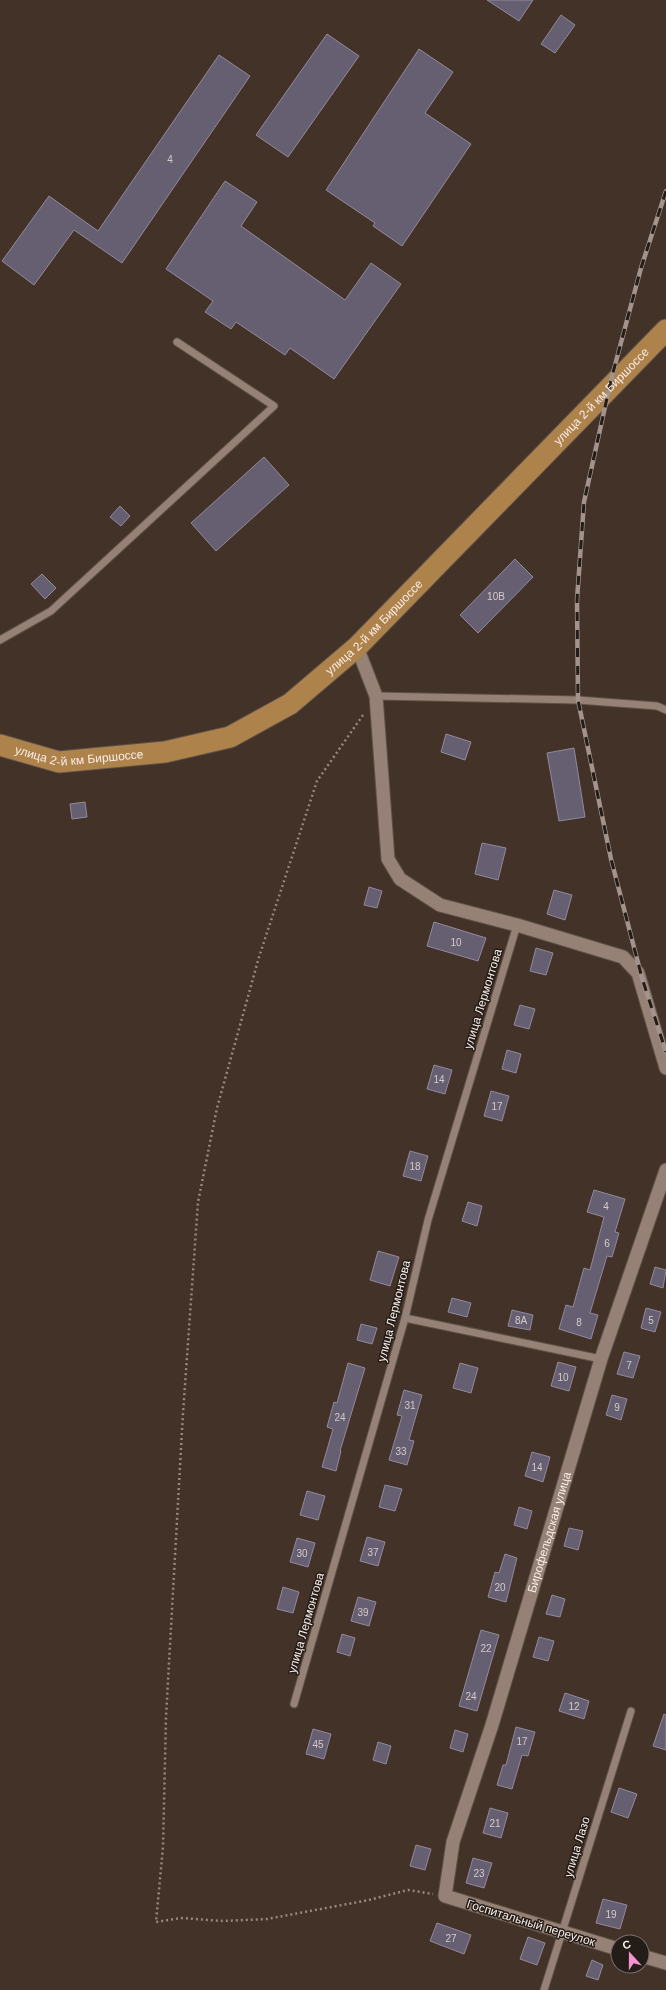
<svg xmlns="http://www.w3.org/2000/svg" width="666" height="1990" font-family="Helvetica,sans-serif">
<rect width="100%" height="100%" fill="#433228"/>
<path fill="#665e71" stroke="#928a9d" d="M487,0H533L519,21Z
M561,15L575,25L555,53L541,44Z
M327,34L359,56L288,157L256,135Z
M419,49L453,72L425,113L471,144L402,246L373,226L375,223L326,190Z
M219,55L250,76L122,263L74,230L34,285L2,261L49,196L98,231Z
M225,181L257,202L241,226L345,300L371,263L401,284L334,379L290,348L285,355L236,322L231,329L205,312L213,301L166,269Z
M264,457L289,485L216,551L191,523Z
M120,506L130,516L121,526L110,517Z
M515,559L533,577L478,633L460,615Z
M42,574L56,588L45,599L31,584Z
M446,734L471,742L465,760L441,752Z
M574,748L585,817L559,821L547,753Z
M85,802L87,817L72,819L70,804Z
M482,843L506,848L498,880L475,874Z
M369,887L382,891L377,908L364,905Z
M554,890L572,895L565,920L547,914Z
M434,922L486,938L478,961L427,946Z
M536,948L553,953L546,975L530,971Z
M520,1005L535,1009L529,1029L514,1025Z
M507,1050L521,1054L516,1073L502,1069Z
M434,1065L452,1070L445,1094L427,1089Z
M491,1091L509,1096L502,1121L484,1116Z
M410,1151L428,1156L421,1181L403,1176Z
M594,1190L625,1199L615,1232L619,1233L612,1257L607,1256L590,1313L598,1315L591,1339L559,1329L566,1305L573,1307L584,1268L590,1270L604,1217L587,1212Z
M468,1202L482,1206L477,1226L462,1221Z
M378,1251L399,1257L390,1286L370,1280Z
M655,1267L666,1270L663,1288L650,1284Z
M452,1298L471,1303L467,1317L448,1312Z
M646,1308L661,1312L655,1332L641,1328Z
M512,1310L533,1315L530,1330L508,1326Z
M361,1324L377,1328L372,1344L357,1340Z
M624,1352L640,1356L633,1378L617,1374Z
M558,1362L576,1367L569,1391L551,1386Z
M348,1363L365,1368L340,1451H341L336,1471L322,1467L333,1429L327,1427L334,1402L337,1403Z
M460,1363L478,1368L471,1393L453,1388Z
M404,1390L422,1395L409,1440L414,1441L407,1465L389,1460L402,1416L397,1415Z
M612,1395L627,1399L621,1420L606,1415Z
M532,1452L550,1457L543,1482L525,1476Z
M385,1485L402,1489L395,1511L379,1507Z
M307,1491L325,1496L318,1520L300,1515Z
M519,1507L532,1511L527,1529L514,1525Z
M569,1528L583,1531L578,1550L564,1546Z
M367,1537L385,1542L378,1566L360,1561Z
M297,1538L315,1543L308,1567L290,1562Z
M505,1554L517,1558L506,1602L488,1597L495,1572L499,1573Z
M283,1587L299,1592L293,1613L277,1609Z
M552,1595L565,1599L560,1617L546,1614Z
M358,1597L376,1602L369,1626L351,1621Z
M481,1630L499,1635L477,1711L459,1706Z
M342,1634L355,1638L350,1656L337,1652Z
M539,1637L554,1641L548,1661L533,1657Z
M565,1693L589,1701L584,1719L559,1711Z
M664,1714L666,1715V1750L653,1746Z
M516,1727L535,1732L528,1756L522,1755L512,1789L497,1785L503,1765H506Z
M313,1729L331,1734L324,1759L306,1754Z
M455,1730L468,1734L463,1752L450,1748Z
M378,1742L391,1746L386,1764L373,1760Z
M619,1788L637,1794L628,1818L611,1812Z
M490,1808L508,1813L501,1838L483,1833Z
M416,1845L431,1849L425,1870L410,1866Z
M473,1858L492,1863L484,1888L466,1883Z
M603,1899L627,1905L620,1929L596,1923Z
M437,1923L471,1935L464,1954L430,1941Z
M528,1937L545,1943L537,1965L520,1959Z
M592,1960L603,1965L598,1980L586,1976Z"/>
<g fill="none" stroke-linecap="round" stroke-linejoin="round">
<defs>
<path id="lane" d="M0,640L51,611L274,406L177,342
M376,696L578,700L657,706L666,710
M405,1318L601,1359
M294,1704L405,1318L428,1220L517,925
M544,1990L631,1711"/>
<g id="street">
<path d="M357,647L376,696L388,859L400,879L440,905L517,925L623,957L638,973L666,1068"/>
<path id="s1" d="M618,1949L445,1896L453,1842L492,1725L601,1359L666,1170"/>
<path d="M642,1956L666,1963"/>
</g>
<g id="primary">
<path id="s2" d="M0,745L59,762L165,752L230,737L290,704L357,647L666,330"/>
</g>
</defs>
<use href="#lane" stroke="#5f5148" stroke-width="9"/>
<use href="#street" stroke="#5f5148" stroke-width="15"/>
<use href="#primary" stroke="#5f5148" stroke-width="23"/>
<path stroke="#978980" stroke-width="2.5" stroke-dasharray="2 3" stroke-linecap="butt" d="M363,715L317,781L259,957L217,1108L198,1202L183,1413L166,1717L163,1847L156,1922L181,1918L223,1921L267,1919L369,1900L408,1890L433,1894"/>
<use href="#lane" stroke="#958175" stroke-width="7"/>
<use href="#street" stroke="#958175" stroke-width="13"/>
<use href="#primary" stroke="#ad824b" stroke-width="21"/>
<defs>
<path id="rail" d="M666,191L641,268L611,380L584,502L577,600L578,700L611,859L642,978L666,1052"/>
</defs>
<use href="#rail" stroke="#a2948c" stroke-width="4.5"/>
<use href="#rail" stroke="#241c17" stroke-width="3" stroke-dasharray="9" stroke-linecap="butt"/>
</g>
<g text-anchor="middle" stroke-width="3" stroke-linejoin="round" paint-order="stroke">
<g font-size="10" fill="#d5caca">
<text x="170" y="163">4</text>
<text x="496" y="600">10В</text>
<text x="456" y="946">10</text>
<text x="439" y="1083">14</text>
<text x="497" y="1110">17</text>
<text x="415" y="1170">18</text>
<text x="606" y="1210">4</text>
<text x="607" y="1247">6</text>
<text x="521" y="1324">8А</text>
<text x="651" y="1324">5</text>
<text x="579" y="1326">8</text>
<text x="629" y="1369">7</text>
<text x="563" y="1381">10</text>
<text x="410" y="1409">31</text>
<text x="617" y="1411">9</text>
<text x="340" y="1421">24</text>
<text x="401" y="1455">33</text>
<text x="537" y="1471">14</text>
<text x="373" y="1556">37</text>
<text x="302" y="1557">30</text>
<text x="500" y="1591">20</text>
<text x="363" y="1616">39</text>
<text x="486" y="1652">22</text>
<text x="471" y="1700">24</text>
<text x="574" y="1710">12</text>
<text x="522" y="1745">17</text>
<text x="318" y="1748">45</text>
<text x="495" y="1827">21</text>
<text x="479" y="1877">23</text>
<text x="611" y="1918">19</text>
<text x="451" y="1942">27</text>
</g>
<g font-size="12" fill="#faeee8" stroke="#241c17">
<text dy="4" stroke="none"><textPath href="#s2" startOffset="741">улица 2-й км Биршоссе</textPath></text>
<text dy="4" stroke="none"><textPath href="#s2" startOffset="417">улица 2-й км Биршоссе</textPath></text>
<text dy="4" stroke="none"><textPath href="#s2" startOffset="81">улица 2-й км Биршоссе</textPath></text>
<text transform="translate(483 999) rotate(-73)" y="4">улица Лермонтова</text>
<text transform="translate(394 1311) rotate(-76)" y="4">улица Лермонтова</text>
<text dy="4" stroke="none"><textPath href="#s1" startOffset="560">Бирофельдская улица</textPath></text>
<text transform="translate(306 1623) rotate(-74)" y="4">улица Лермонтова</text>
<text transform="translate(577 1847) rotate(-73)" y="4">улица Лазо</text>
<text transform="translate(531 1923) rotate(17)" y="4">Госпитальный переулок</text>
</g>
</g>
<g transform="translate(630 1954) rotate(339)"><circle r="19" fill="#241c17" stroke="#7a706b"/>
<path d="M0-3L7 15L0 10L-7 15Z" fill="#f590d1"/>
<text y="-6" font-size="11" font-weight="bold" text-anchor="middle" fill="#faeee8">С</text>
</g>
</svg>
